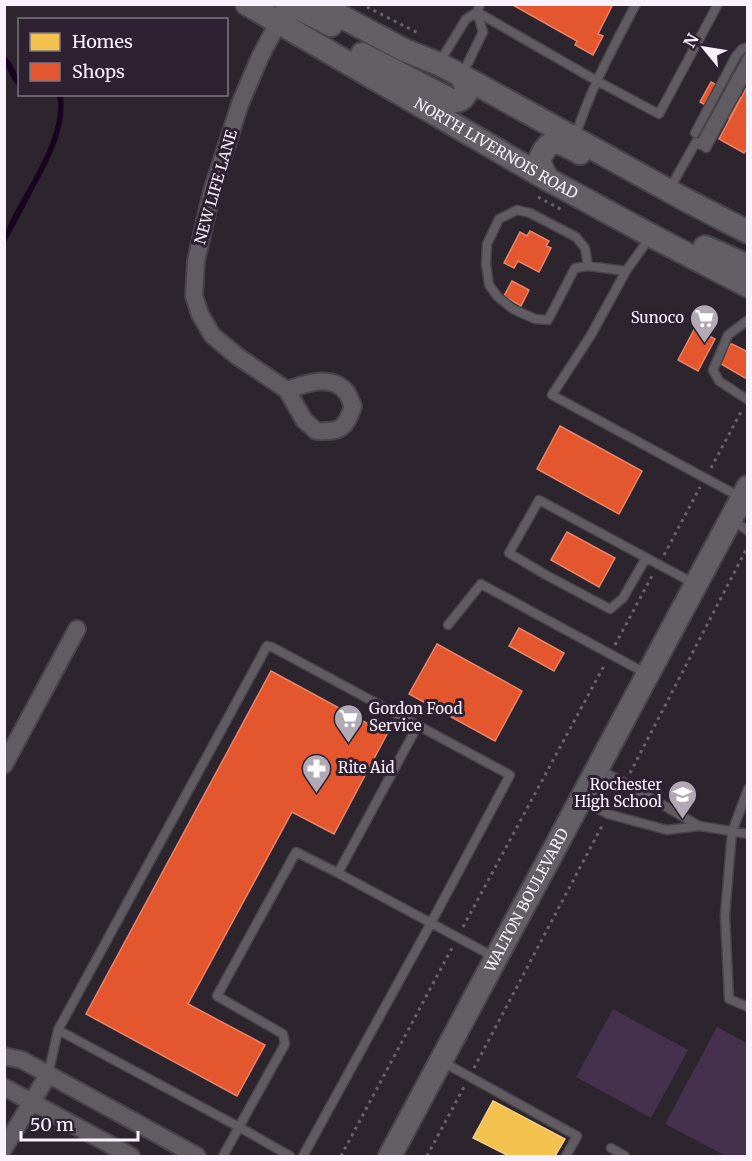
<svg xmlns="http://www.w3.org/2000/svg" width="752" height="1161" font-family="Merriweather,serif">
<rect width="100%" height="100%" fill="#2c252e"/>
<path fill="#45304e" d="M613,1009L688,1050L651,1118L576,1077Z
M717,1027L747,1043V1156H726L665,1124Z"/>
<path fill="#190321" d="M4,54C12,63 20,75 19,88C11,79 4,66 4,54Z
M57,95H63C67,130 49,161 33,191C24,209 14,227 5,244C4,228 11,220 18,206C35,175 64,131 57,95Z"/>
<path fill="#f2c14e" stroke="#f4cf82" stroke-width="1.5" d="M493,1101L565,1139L555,1156H509L473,1138Z"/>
<path fill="#e4572e" stroke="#ea856c" stroke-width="1.5" d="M511,4H613L598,34L603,36L593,55L575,45L577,41Z
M711,82L741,98L730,119L700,102Z
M748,85V147L744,153L719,139Z
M530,231L549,241L546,246L551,248L539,272L518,261L514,268L504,263L520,232L527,236Z
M512,281L529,290L521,306L504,296Z
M695,328L715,339L698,371L678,360Z
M730,344H732L748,352V377L745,378L721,364L720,363Z
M560,426L642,471L619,514L537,469Z
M567,532L615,558L599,587L551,560Z
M519,628L564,653L554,671L509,646Z
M437,644L522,691L495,741L409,694Z
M271,671L387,734L334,834L292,812L188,1004L265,1045L237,1096L86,1014Z"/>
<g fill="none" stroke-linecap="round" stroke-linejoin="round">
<defs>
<path id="service" d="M477,12L597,81L659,114L718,4
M439,63L466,19L477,12L480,4
M462,75L483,32L477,12
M695,133L736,56L742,49L748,47
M575,138C589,91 613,48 636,4
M700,145L748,57
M706,148L748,71
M669,190L696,142
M651,236L626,271L591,335L552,395L740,497
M588,266L585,248L576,237L530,213L517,210L499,219L487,244L486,264L489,285L498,297L513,309L535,319L548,320L575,268L588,266L626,271
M748,320L728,335L713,370L719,381L748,400
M731,519L748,531
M646,558L623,598L610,609L546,575L509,553L539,500L695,584
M448,625L481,584L647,674
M598,769L625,783L699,826
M748,789L732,832L725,915L729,999L748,1007
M580,800L608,814L667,830L700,826L748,834
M338,873L496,958
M58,1030L239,1127L285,1044L283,1034L217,996L296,852L338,873L418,725
M441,1061L577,1136L566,1156
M48,1075L58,1030L267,646L272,647L510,775L431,923L303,1156
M611,1148L625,1156
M223,1156L239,1127L290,1156"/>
<path id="minor" d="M278,23L260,57L240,104L212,191L196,261L194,296L200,314L212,335L237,356L287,390L304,420L316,431C340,432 345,430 353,406C351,402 349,396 347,393C332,373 305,384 287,390
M4,765L77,629
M4,1056L22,1060L197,1156
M4,1087L131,1156
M4,1148L48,1075"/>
<g id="secondary">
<path id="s1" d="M247,4L547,179L652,236L748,286"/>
<path d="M318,4L404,50L439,64L462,76L684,199L748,232"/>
<path d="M278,23L285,13L296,7L331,25"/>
<path d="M362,54L453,101C461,101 463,99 467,91L462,76"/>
<path d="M547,179L539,162C548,134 560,142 580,153"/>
<path d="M705,247L748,266"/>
<path id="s2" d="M390,1156L748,487"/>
</g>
</defs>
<use href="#service" stroke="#48424a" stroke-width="11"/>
<use href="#minor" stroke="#48424a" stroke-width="20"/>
<use href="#secondary" stroke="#48424a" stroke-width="26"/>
<path stroke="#68656a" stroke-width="3" stroke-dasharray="3 4.5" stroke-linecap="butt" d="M367,7L420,34
M538,197L564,211
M711,468L742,410
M664,555L700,487
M615,645L653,574
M630,773L748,546
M613,805L620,793
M463,927L605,664
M474,1068L603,824
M341,1156L453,946
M427,1156L464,1087"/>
<use href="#service" stroke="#615c62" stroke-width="8"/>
<use href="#minor" stroke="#615c62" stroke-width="16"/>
<use href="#secondary" stroke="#636065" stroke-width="22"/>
</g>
<defs>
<symbol id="supermarket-pin" viewBox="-11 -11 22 30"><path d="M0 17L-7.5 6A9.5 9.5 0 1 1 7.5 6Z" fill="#b1aab5" stroke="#2d2132"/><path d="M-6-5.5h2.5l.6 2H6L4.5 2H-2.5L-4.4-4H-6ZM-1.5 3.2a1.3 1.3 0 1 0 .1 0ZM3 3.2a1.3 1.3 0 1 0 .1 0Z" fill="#fff"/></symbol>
<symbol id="pharmacy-pin" viewBox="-11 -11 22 30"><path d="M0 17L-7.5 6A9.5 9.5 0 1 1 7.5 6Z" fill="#b1aab5" stroke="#2d2132"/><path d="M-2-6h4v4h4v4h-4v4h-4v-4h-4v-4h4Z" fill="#fff"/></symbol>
<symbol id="school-pin" viewBox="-11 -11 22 30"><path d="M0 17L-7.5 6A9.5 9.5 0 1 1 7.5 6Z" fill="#b1aab5" stroke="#2d2132"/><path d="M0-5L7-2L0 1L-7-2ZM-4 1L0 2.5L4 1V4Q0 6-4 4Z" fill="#fff"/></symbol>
</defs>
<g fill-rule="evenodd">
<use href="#supermarket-pin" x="688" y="302" width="33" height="45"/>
<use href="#supermarket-pin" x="332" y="702" width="33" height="45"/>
<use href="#pharmacy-pin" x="300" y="752" width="33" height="45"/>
<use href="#school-pin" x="666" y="778" width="33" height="45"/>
</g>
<g text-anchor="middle" stroke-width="6" stroke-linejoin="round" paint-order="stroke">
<g font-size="15" fill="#f9f1fd" stroke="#2d2132">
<text dy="5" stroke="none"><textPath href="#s1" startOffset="288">NORTH LIVERNOIS ROAD</textPath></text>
<text transform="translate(216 187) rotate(-74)" y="5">NEW LIFE LANE</text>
<text dy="5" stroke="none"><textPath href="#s2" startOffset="290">WALTON BOULEVARD</textPath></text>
</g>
<g font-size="15" fill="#f9f1fd" stroke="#2d2132" text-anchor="end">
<text x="684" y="323">Sunoco</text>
<text x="369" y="714" text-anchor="start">Gordon Food<tspan x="369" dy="17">Service</tspan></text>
<text x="338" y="773" text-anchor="start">Rite Aid</text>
<text x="662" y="790">Rochester<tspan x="662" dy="17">High School</tspan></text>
</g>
</g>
<rect width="752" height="1161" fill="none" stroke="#f9f1fd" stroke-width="12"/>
<rect x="18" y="18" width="210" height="78" fill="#2d2132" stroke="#7f7483" stroke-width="1.5"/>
<rect x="30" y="33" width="30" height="18" fill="#f2c14e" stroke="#7f7483" stroke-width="1.5"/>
<text x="72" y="48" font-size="18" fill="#f9f1fd">Homes</text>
<rect x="30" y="63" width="30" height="18" fill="#e4572e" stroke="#7f7483" stroke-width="1.5"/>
<text x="72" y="78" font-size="18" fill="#f9f1fd">Shops</text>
<g transform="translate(704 48) rotate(300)" stroke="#2d2132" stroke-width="4.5" paint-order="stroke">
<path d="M0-4.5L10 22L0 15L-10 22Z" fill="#f9f1fd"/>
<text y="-9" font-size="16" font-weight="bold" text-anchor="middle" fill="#f9f1fd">N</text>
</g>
<path d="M21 1131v9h117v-9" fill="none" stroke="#f9f1fd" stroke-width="3"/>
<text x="30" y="1131" font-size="18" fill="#f9f1fd" stroke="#2d2132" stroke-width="4.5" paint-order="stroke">50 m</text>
</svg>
